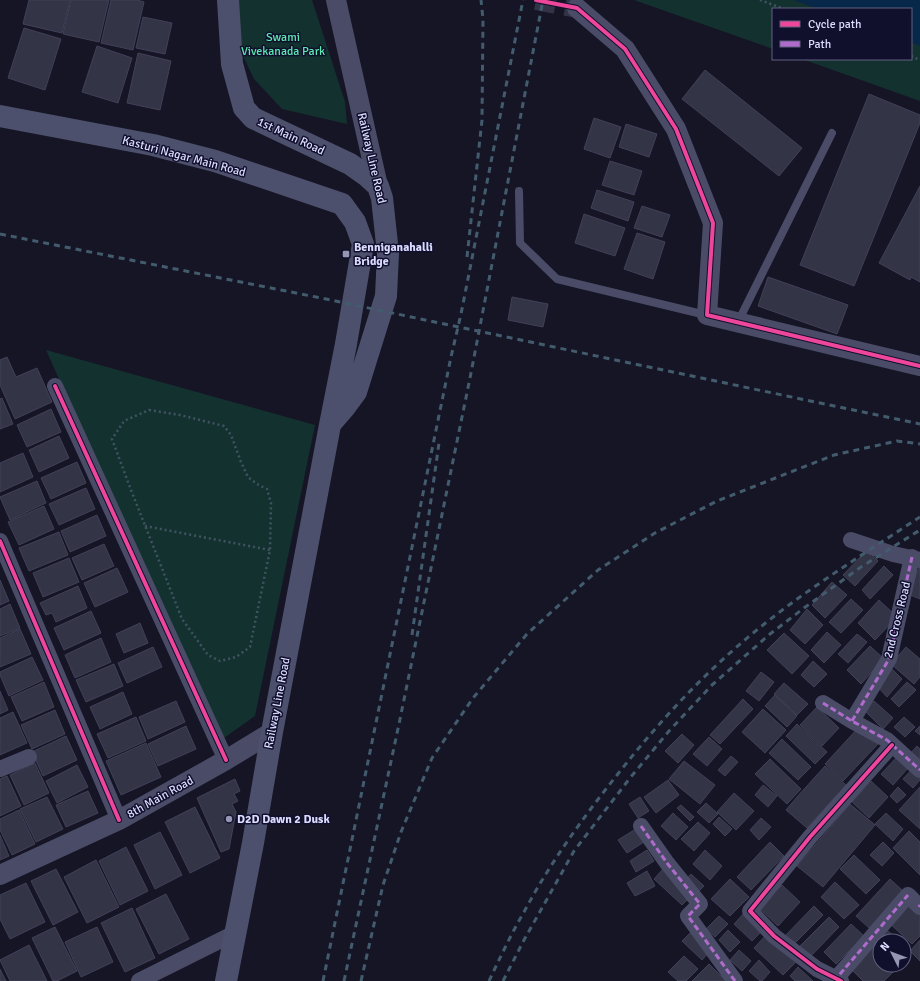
<svg xmlns="http://www.w3.org/2000/svg" width="920" height="981" font-family="Signika,sans-serif">
<rect width="100%" height="100%" fill="#161526"/>
<path fill="#13322f" d="M238,0H312L345,102L347,124L282,109L254,79L236,41Z
M634,0H794L819,9H773V49Z
M911,42L920,46V101L802,59H911Z
M46,350L315,425L255,716L221,740Z"/>
<path fill="#082849" d="M794,0H920V46L911,42V9H819Z"/>
<path fill="#343447" stroke="#414058" d="M29,0H70L62,33L23,24Z
M71,0H109L99,42L63,34Z
M111,0H137L144,2L133,50L101,43Z
M143,17L172,23L165,54L136,48Z
M24,28L61,39L45,90L8,78Z
M97,46L132,58L118,103L82,92Z
M138,53L171,61L160,110L127,103Z
M705,70L802,148L779,176L682,99Z
M869,94L920,115V123L854,286L800,265Z
M594,118L621,127L610,158L584,149Z
M626,124L657,134L649,157L619,147Z
M610,161L642,171L634,195L602,185Z
M920,186V282L911,277L910,280L879,263Z
M597,190L634,202L628,221L591,208Z
M642,206L670,215L662,237L634,228Z
M584,214L625,228L615,256L575,243Z
M637,233L665,242L653,279L624,269Z
M768,277L848,305L837,334L758,306Z
M512,297L548,304L543,327L508,320Z
M7,357L16,377L37,368L52,402L15,419L0,385V360Z
M2,398L13,424L0,429V399Z
M51,409L61,432L27,447L17,425Z
M59,436L69,458L39,472L29,450Z
M23,453L33,477L0,492V463Z
M77,462L86,483L51,499L41,478Z
M37,481L46,503L10,520L0,497Z
M86,488L95,509L59,525L49,504Z
M44,506L54,529L19,545L8,522Z
M97,515L106,536L70,552L61,531Z
M59,532L68,555L29,571L19,548Z
M104,544L114,566L82,580L72,558Z
M867,550L878,561L855,586L843,575Z
M69,558L79,582L43,597L33,573Z
M884,566L893,575L870,599L862,590Z
M920,566V599L908,594Z
M117,568L128,592L95,607L84,583Z
M0,580L9,601L0,605Z
M832,582L847,595L825,618L812,605Z
M78,586L87,608L56,622L52,613L46,615L40,603Z
M851,599L863,610L841,633L829,622Z
M879,600L897,617L875,640L858,623Z
M10,604L20,628L0,636V609Z
M807,609L823,625L805,644L790,630Z
M91,611L101,633L64,650L54,628Z
M140,623L148,643L124,653L116,634Z
M20,629L31,654L0,667V638Z
M827,632L841,645L824,663L811,650Z
M784,633L809,656L792,674L767,650Z
M857,634L867,642L848,663L838,654Z
M101,638L111,662L75,678L65,655Z
M870,646L884,659L861,684L847,670Z
M153,647L162,667L127,683L118,663Z
M906,647L920,659V677L914,684L891,664Z
M32,657L43,680L9,696L0,675V672Z
M813,661L827,674L814,687L801,675Z
M114,664L123,686L86,702L76,680Z
M889,666L902,679L887,697L877,686Z
M761,672L774,682L759,701L746,691Z
M44,682L54,707L22,721L11,697Z
M907,682L916,690L899,707L891,699Z
M784,683L808,704L797,715L774,694Z
M0,691L8,710L0,714Z
M123,692L132,714L100,729L90,707Z
M775,695L797,716L787,727L765,706Z
M743,699L753,709L720,744L710,735Z
M176,701L185,722L148,739L139,717Z
M874,701L893,718L883,729L865,711Z
M817,707L839,728L822,746L800,725Z
M763,709L786,730L765,753L742,732Z
M55,710L65,734L32,749L21,725Z
M13,712L27,743L0,755V718Z
M136,717L146,741L108,758L97,734Z
M904,717L915,727L905,737L894,727Z
M797,724L827,752L815,764L786,736Z
M186,726L196,749L158,766L148,744Z
M920,726V735L915,731Z
M859,727L878,744L843,781L825,764Z
M682,734L694,745L678,763L665,751Z
M66,736L77,760L43,776L32,752Z
M709,737L722,749L707,766L693,754Z
M782,739L811,767L798,780L769,753Z
M146,743L161,777L121,795L106,761Z
M917,746L920,749V767L908,756Z
M731,756L738,762L725,776L718,770Z
M897,757L908,768L893,785L881,774Z
M770,759L801,789L787,804L755,774Z
M684,761L715,785L700,804L669,779Z
M35,763L49,793L24,805L10,775Z
M77,765L88,787L57,803L46,781Z
M825,766L846,785L807,828L786,810L797,797Z
M914,767L920,773V780L913,788L903,779Z
M7,776L21,806L0,816V779Z
M235,779L240,791L234,794L238,801L232,804L236,812L229,849L221,852L197,798Z
M668,780L679,795L656,813L644,797Z
M871,781L888,797L869,818L852,802Z
M763,785L777,796L768,807L755,795Z
M898,787L906,795L897,803L890,796Z
M920,787V829L899,810Z
M88,791L98,813L66,827L56,805Z
M734,793L754,811L736,830L717,812Z
M47,797L63,829L36,842L20,809Z
M640,797L649,811L638,818L629,804Z
M706,803L718,814L709,823L697,812Z
M850,804L875,825L823,887L797,866Z
M681,805L694,817L690,821L677,808Z
M195,807L220,858L190,873L165,822Z
M19,810L35,844L12,855L0,830V819Z
M673,813L688,827L676,840L661,826Z
M886,813L903,829L893,841L875,824Z
M719,817L732,829L725,836L713,824Z
M761,818L771,827L759,840L750,830Z
M698,822L710,833L694,851L681,839Z
M639,827L647,840L627,853L618,840Z
M909,831L920,842V875L893,848Z
M160,832L182,875L155,889L134,845Z
M0,835L9,856L0,860Z
M770,842L784,856L751,890L737,877Z
M883,842L894,853L882,866L870,855Z
M126,847L148,891L120,905L99,861Z
M647,850L654,861L636,872L630,861Z
M705,850L722,866L710,880L693,864Z
M854,855L880,880L866,894L840,869Z
M96,860L119,907L87,923L64,877Z
M56,869L78,912L53,925L31,881Z
M663,869L691,896L682,905L654,879Z
M647,871L655,886L635,896L627,883Z
M691,874L704,886L696,894L684,882Z
M730,879L749,897L730,916L711,899Z
M890,879L903,891L869,928L856,916Z
M835,882L859,905L844,919L821,897Z
M26,883L45,922L10,939L0,919V895Z
M782,885L800,902L778,926L759,908Z
M166,894L189,939L159,954L136,909Z
M908,901L920,912V936L912,944L888,922Z
M814,906L823,915L793,945L784,937Z
M132,908L155,958L125,972L101,923Z
M746,911L765,928L752,941L734,924Z
M719,916L728,924L715,937L706,929Z
M829,917L839,927L808,959L797,949Z
M851,924L864,936L836,964L824,952Z
M55,927L77,971L57,981H53L32,938Z
M97,927L113,962L81,977L65,942Z
M886,929L899,941H880V950L872,943Z
M728,930L740,942L730,952L719,940Z
M690,933L710,951L702,960L682,941Z
M768,933L797,961L783,975L754,948Z
M920,940V961L910,951Z
M29,945L47,981H10L0,960Z
M870,945L880,955V965H890L895,970L884,981H863L849,967Z
M904,946L911,953L904,961Z
M739,950L751,961L742,971L730,960Z
M684,956L698,969L686,981H678L668,972Z
M759,960L770,972L762,981H760L749,971Z
M709,964L726,981H692Z
M798,967L813,981H795L790,976Z
M0,969L6,981H0Z"/>
<g fill="none" stroke-linecap="round" stroke-linejoin="round">
<path stroke="#333347" stroke-width="20" stroke-dasharray="20 10" stroke-linecap="butt" d="M536,0L577,8"/>
<path stroke="#415361" stroke-width="2.5" stroke-dasharray="2 3" stroke-linecap="butt" d="M760,0L784,9
M911,56L920,60
M149,410L180,415L224,426L231,435L241,462L248,477L257,484L267,489L271,503L270,550L250,647L236,657L220,661L208,655L182,619L131,490L112,439L124,421Z
M145,526L270,550"/>
<path stroke="#4a4c67" stroke-width="8" d="M519,191L520,243L557,279L706,315
M738,322L832,133"/>
<path stroke="#4a4c67" stroke-width="16" d="M55,386L226,760
M851,540L893,554L920,560
M0,541L119,820
M823,703L852,721L887,740L920,770
M852,721L889,659L912,557
M0,769L29,757
M641,826L667,863L700,904L688,916L735,981
M139,981L235,933
M834,981L908,895L920,907
M841,981L817,969L774,936L750,911L810,837L892,745"/>
<path stroke="#4a4c67" stroke-width="20" d="M336,0L378,186
M577,8L625,49L676,129L713,223L707,315L920,366
M0,875L119,820L226,760L272,732"/>
<path stroke="#4d506c" stroke-width="22" d="M228,0L232,64L244,108L253,118L350,164L367,176L378,186L382,198L388,253L386,296L356,392L345,407L332,422
M0,116L153,145L215,161L342,204L355,222L363,244L346,344L330,425L272,732L253,843L226,981"/>
<path stroke="#425c6d" stroke-width="3" stroke-dasharray="6 5" stroke-linecap="butt" d="M0,234L321,298L920,424
M467,257L482,120L483,19L481,0
M412,635L439,443
M323,981L451,357L461,314L523,0
M344,981L399,724L470,378L543,0
M361,981L383,885L401,832L432,758L473,698L527,634L598,570L655,533L717,501L834,455L897,441L920,444
M489,981C500,958 511,934 524,912C551,861 585,815 621,770C663,717 709,668 763,625C813,585 867,552 920,517
M503,981L524,940L574,851L630,778L669,731L712,685L770,634L804,608L861,567L920,530"/>
<path stroke="#b06ccc" stroke-width="3" stroke-dasharray="6 3" stroke-linecap="butt" d="M823,703L852,721L887,740L920,770
M852,721L889,659L912,557
M641,826L667,863L700,904L688,916L735,981
M919,907L920,905
M834,981L908,895"/>
<defs>
<path id="cycleway" d="M536,0L577,8L625,49L676,129L713,223L707,315L920,366
M55,386L226,760
M0,541L119,820
M841,981L817,969L774,936L750,911L810,837L892,745"/>
</defs>
<use href="#cycleway" stroke="#100f2c" stroke-width="6"/>
<use href="#cycleway" stroke="#ed469a" stroke-width="4"/>
</g>
<g fill="#9596b3" stroke="#100f2c" stroke-width="1.5">
<rect x="342" y="250" width="8" height="8" rx="2"/>
<circle cx="229" cy="819" r="4"/>
</g>
<g text-anchor="middle" stroke-width="3" stroke-linejoin="round" paint-order="stroke">
<g font-size="12" fill="#5ce9b2" stroke="#100f2c">
<text x="283" y="41">Swami<tspan x="283" dy="14">Vivekanada Park</tspan></text>
</g>
<g font-size="12" fill="#dadbff" stroke="#100f2c">
<text transform="translate(291 136) rotate(25)" y="4">1st Main Road</text>
<text transform="translate(184 156) rotate(15)" y="4">Kasturi Nagar Main Road</text>
<text transform="translate(372 158) rotate(77)" y="4">Railway Line Road</text>
<text transform="translate(897 620) rotate(-76)" y="4">2nd Cross Road</text>
<text transform="translate(277 703) rotate(-79)" y="4">Railway Line Road</text>
<text transform="translate(160 797) rotate(-29)" y="4">8th Main Road</text>
</g>
<g font-size="12" font-weight="bold" fill="#dadbff" stroke="#100f2c" text-anchor="start">
<text x="354" y="251">Benniganahalli<tspan x="354" dy="14">Bridge</tspan></text>
<text x="237" y="823">D2D Dawn 2 Dusk</text>
</g>
</g>
<rect x="772" y="8" width="140" height="52" fill="#100f2c" stroke="#616180"/>
<rect x="780" y="21" width="20" height="6" fill="#ed469a" stroke="#616180"/>
<text x="808" y="28" font-size="12" fill="#dadbff">Cycle path</text>
<rect x="780" y="41" width="20" height="6" fill="#b06ccc" stroke="#616180"/>
<text x="808" y="48" font-size="12" fill="#dadbff">Path</text>
<g transform="translate(892 953) rotate(312)"><circle r="19" fill="#100f2c" stroke="#616180"/>
<path d="M0-3L7 15L0 10L-7 15Z" fill="#9596b3"/>
<text y="-6" font-size="11" font-weight="bold" text-anchor="middle" fill="#dadbff">N</text>
</g>
</svg>
